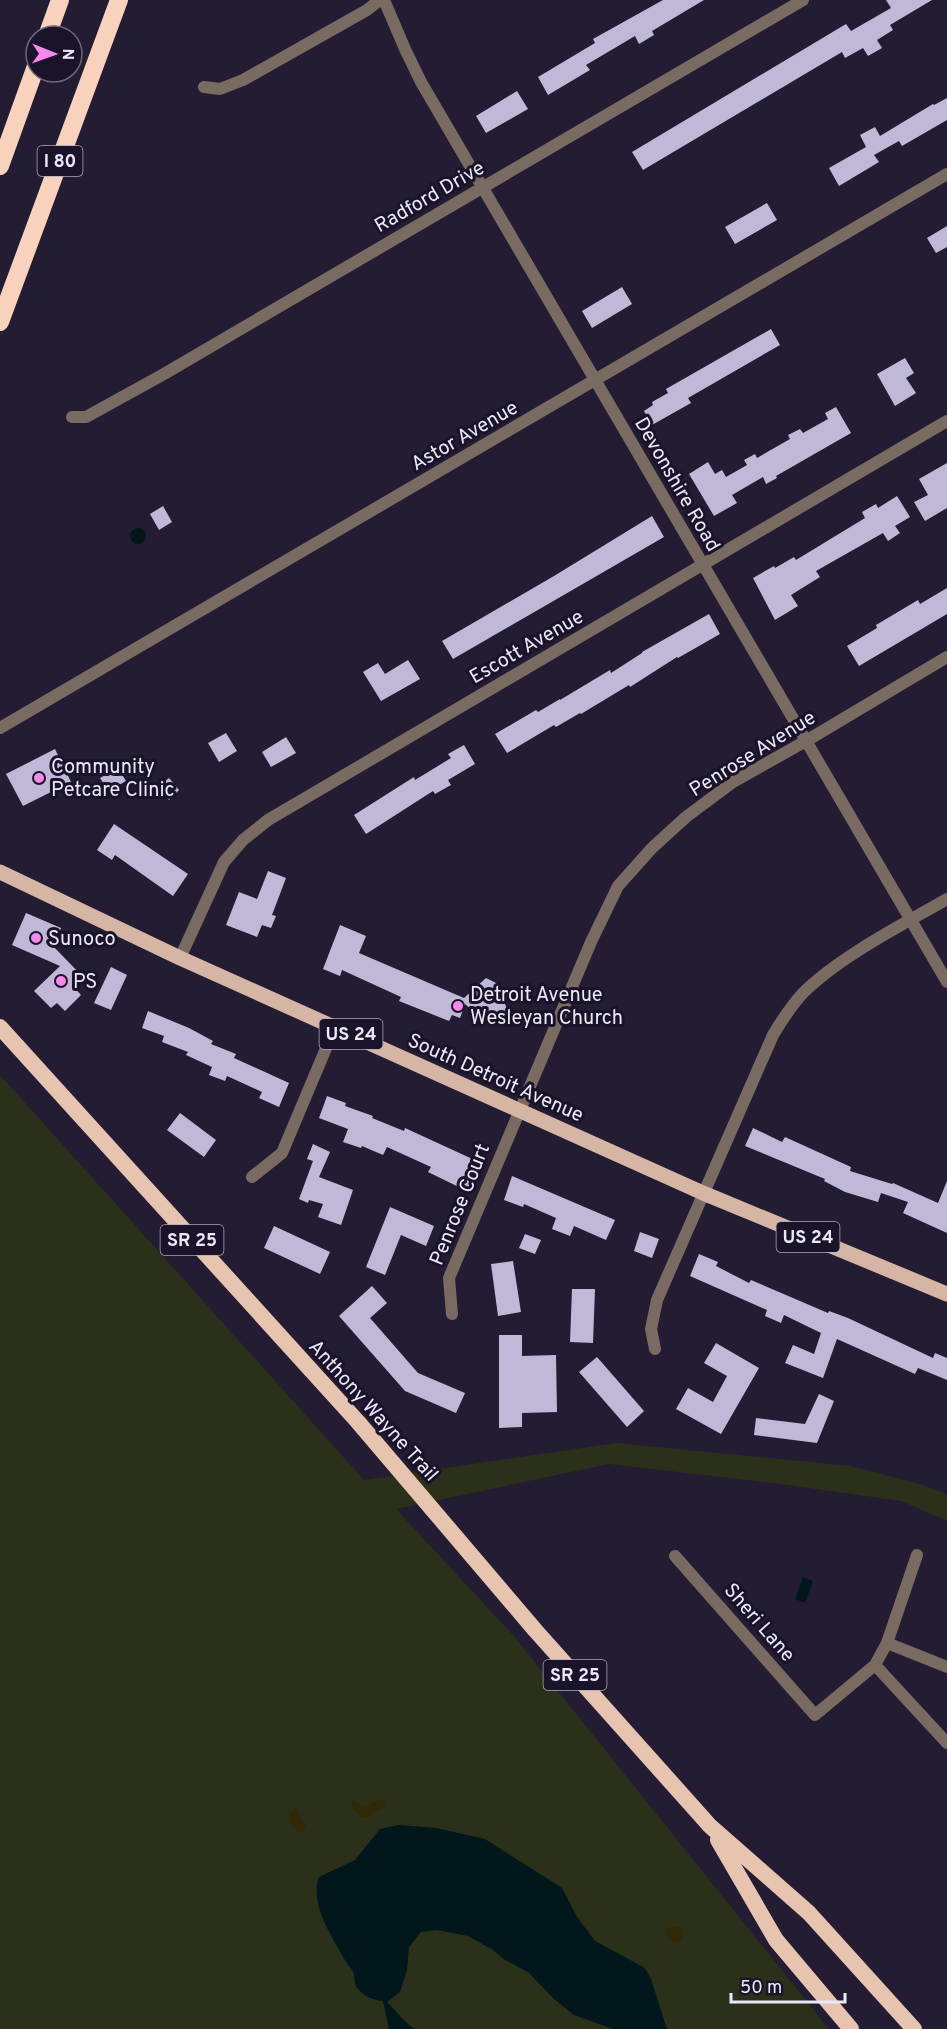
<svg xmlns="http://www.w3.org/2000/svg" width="947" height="2029" font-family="Overpass,sans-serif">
<rect width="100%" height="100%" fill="#241c33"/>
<path fill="#2a301a" d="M0,1075L364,1480L616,1443L851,1466L923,1485L947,1494V1521L901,1501L781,1484L609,1464L396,1509L513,1635L829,2029H0Z"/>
<path fill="#302807" d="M381,1799L386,1802L385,1806L373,1813L367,1818H362L352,1807V1801L364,1807Z
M295,1808L299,1810L300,1819L306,1826L303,1832L297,1831L288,1821L290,1813Z
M667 1934a8 8 0 1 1 16 0a8 8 0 1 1-16 0Z"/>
<path fill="#01171c" d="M130 536a8 8 0 1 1 16 0a8 8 0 1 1-16 0Z
M803,1577L813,1581L805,1603L795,1599Z
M399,1825L436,1828L485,1839L562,1888L577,1917L595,1941L645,1968L651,1979L667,2029H613L574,2015L554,1999L528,1972L505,1960L493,1950L468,1936L437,1930L421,1932L409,1947L407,1970L400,1992L387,2002C397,2011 403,2022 415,2029H389L383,2001C374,2000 364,1997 358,1989C353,1984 356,1978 353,1972C351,1967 347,1964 345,1960C332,1937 309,1903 319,1877L355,1860L380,1829Z"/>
<path fill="#c1b8d7" d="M663,0H704L652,31L654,35L639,44L635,36L586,65L590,70L548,95L538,77L595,43L593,39Z
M886,0H932L890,25L893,30L877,40L882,48L868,56L863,48L845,58L842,52L643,170L632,152L846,24L851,31L891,8Z
M517,91L528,109L486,133L476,116Z
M947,98V120L902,146L899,141L874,155L879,162L839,186L829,168L866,147L860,135L875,127L880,136L933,104L934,105Z
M767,203L777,220L735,244L725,227Z
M947,226V247L936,253L927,238Z
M622,287L632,304L592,328L582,311Z
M771,329L780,345L688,398L691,403L652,425L644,411L653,405L652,402L668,393L666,389Z
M905,358L914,373L906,378L916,393L895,406L877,374Z
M836,407L851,433L776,476L777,478L766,484L763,477L732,495L737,503L714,516L689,474L708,462L715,474L722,470L726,477L747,465L744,460L755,454L757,458L790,439L788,435L800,429L803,433L828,419L825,413Z
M947,463V508L925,521L914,502L928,495L919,479Z
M897,496L910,517L895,526L900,533L888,541L883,533L816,571L820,577L791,595L798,606L775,620L753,578L774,566L775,568L794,557L796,560L865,518L862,512L876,504L878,508Z
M163,506L172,522L159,530L150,514Z
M652,516L664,537L453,659L442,641L554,576Z
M947,588V614L859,666L847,646L877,628L876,625L918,600L920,604Z
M709,614L720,634L678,658L677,657L630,687L629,685L581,714L580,713L556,727L554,725L507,753L495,734L536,710L538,712L560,699V700L610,670L611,673L642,653V652Z
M408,660L420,679L381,701L363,672L378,663L385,674Z
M226,733L237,751L219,762L208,743Z
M286,737L296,753L271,767L262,752Z
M464,745L475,764L448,780L451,785L435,794L433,791L366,834L354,815L414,777L415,780L451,758L448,754Z
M55,749L71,782L23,806L6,774Z
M118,768L126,781L108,791L100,778Z
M169,778L179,790L169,800L158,787Z
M114,824L188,874L173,896L115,855L112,860L97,850Z
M268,871L286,878L272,915L276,916L271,928L262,925L257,937L226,925L239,892L257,899Z
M26,913L61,928L54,947L82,976L73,986L81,995L65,1011L57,1003L51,1008L34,991L60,966L12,945Z
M340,925L366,936L359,953L464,998L486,978L500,985L499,989L507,1009L491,1027L465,1004L460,1018L452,1015L449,1021L399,1001L401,997L342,970L340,976L323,969Z
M111,967L127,975L111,1010L94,1003Z
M148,1011L189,1028L213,1041L211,1044L236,1054L234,1058L289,1083L279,1107L259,1098L262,1092L227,1076L225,1081L209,1075L212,1067L186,1055L188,1052L162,1042L164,1036L142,1028Z
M327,1096L346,1103L345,1106L373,1116L372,1118L404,1131L405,1128L479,1162L467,1191L428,1172L431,1167L387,1147L383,1155L362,1146L361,1148L343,1142L348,1129L319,1118Z
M180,1113L216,1140L204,1157L167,1130Z
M753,1128L782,1142L785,1137L851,1167L850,1171L892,1184L893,1183L938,1203L947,1181V1233L903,1213L908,1202L881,1193L878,1202L845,1192L824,1181L825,1179L745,1146Z
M313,1144L330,1152L319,1177L353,1190L341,1225L318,1217L323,1204L309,1200L308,1203L299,1199L313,1161L307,1159Z
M512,1176L615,1220L606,1240L574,1226L570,1236L552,1229L556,1218L524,1204L523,1207L504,1200Z
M390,1207L434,1226L426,1246L401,1235L385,1275L366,1267Z
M274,1226L330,1252L320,1274L264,1248Z
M640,1232L659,1239L652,1258L634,1251Z
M525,1234L541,1240L535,1254L519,1248Z
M699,1254L718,1262L716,1266L749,1283L751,1280L828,1313L829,1311L848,1318L933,1358L935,1353L947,1358V1380L918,1368L915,1374L837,1339L823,1378L785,1363L793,1345L814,1354L821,1333L784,1315L781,1323L765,1316L767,1310L690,1276Z
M513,1261L521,1312L498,1316L491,1264Z
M372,1286L387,1303L370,1318L418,1373L465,1393L456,1413L405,1391L339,1316Z
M572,1289H595L593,1343L570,1342Z
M499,1335H522V1356L556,1355L557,1412L522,1413V1427L499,1428Z
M716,1343L759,1368L721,1434L676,1409L688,1388L713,1402L727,1376L704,1363Z
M597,1357L644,1411L627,1427L579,1372Z
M819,1394L834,1401L817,1443L754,1435L756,1418L805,1424Z"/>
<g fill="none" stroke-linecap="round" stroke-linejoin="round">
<path stroke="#7a6b62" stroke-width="12" d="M384,0L405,49L421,82L947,982
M204,87L220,89L243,80L367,10L380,0
M72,417H86L164,374L803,0
M0,728L947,174
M180,958L224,862L243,840L268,820L947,421
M252,1177L282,1153L335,1027
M452,1314L449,1278L591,942L618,886L652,848L686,817L733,782L806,741L947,657
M655,1349L651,1329L657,1300L773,1035C782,1020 791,1006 803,993C839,957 902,925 947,899
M675,1556L815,1715L875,1665L887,1643L917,1555
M887,1643L947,1667
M875,1665L947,1743"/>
<path stroke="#d5b5a3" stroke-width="15" d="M0,872L180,958L703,1193L947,1294"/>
<path stroke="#e7c4b0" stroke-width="16" d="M0,1027L358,1422L535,1630L710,1826L809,1913L914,2029
M718,1840L776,1940L851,2029"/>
<path stroke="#f9d2bd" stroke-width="18" d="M47,36L60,0
M0,166L36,66
M0,322L119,0"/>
</g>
<g fill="#f589ee" stroke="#1b1329" stroke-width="2">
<circle cx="39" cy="778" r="6"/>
<circle cx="36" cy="938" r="6"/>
<circle cx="61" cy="981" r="6"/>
<circle cx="458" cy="1006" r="6"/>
</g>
<g text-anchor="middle" stroke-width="6" stroke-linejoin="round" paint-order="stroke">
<g fill="#1b1329" stroke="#aea8ba" stroke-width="1.5">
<rect x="37.5" y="146" width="45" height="30" rx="4.5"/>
<rect x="319.5" y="1019" width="63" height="30" rx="4.5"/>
<rect x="776.5" y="1222" width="63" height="30" rx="4.5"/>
<rect x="160.5" y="1225" width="63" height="30" rx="4.5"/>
<rect x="543.5" y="1660" width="63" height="30" rx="4.5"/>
</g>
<g font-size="18" font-weight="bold" fill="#ede8f8">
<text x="60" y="167">I 80</text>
<text x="351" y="1040">US 24</text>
<text x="808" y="1243">US 24</text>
<text x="192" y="1246">SR 25</text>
<text x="575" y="1681">SR 25</text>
</g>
<g font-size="20" fill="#ede8f8" stroke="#1b1329">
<text transform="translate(429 196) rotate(-30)" y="7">Radford Drive</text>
<text transform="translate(464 435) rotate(-30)" y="7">Astor Avenue</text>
<text transform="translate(678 484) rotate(60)" y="7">Devonshire Road</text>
<text transform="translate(526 646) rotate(-30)" y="7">Escott Avenue</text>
<text transform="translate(752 753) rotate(-32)" y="7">Penrose Avenue</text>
<text transform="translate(496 1077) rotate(24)" y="7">South Detroit Avenue</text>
<text transform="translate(459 1204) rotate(-68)" y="7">Penrose Court</text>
<text transform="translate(374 1410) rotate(48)" y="7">Anthony Wayne Trail</text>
<text transform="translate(760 1622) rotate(49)" y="7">Sheri Lane</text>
</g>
<g font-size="20" fill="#ede8f8" stroke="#1b1329" text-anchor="start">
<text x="51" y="773">Community<tspan x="51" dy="23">Petcare Clinic</tspan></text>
<text x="48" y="945">Sunoco</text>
<text x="73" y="988">PS</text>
<text x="470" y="1001">Detroit Avenue<tspan x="470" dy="23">Wesleyan Church</tspan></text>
</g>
</g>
<g transform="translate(54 54) rotate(91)"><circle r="28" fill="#1b1329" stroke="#6f687c" stroke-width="1.5"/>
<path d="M0-4.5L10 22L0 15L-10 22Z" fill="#f589ee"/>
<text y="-9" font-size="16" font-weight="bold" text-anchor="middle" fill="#ede8f8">N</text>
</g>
<path d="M731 1993v9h114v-9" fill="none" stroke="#ede8f8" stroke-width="3"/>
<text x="740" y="1993" font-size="18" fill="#ede8f8" stroke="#1b1329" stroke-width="4.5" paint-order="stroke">50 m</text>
</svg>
